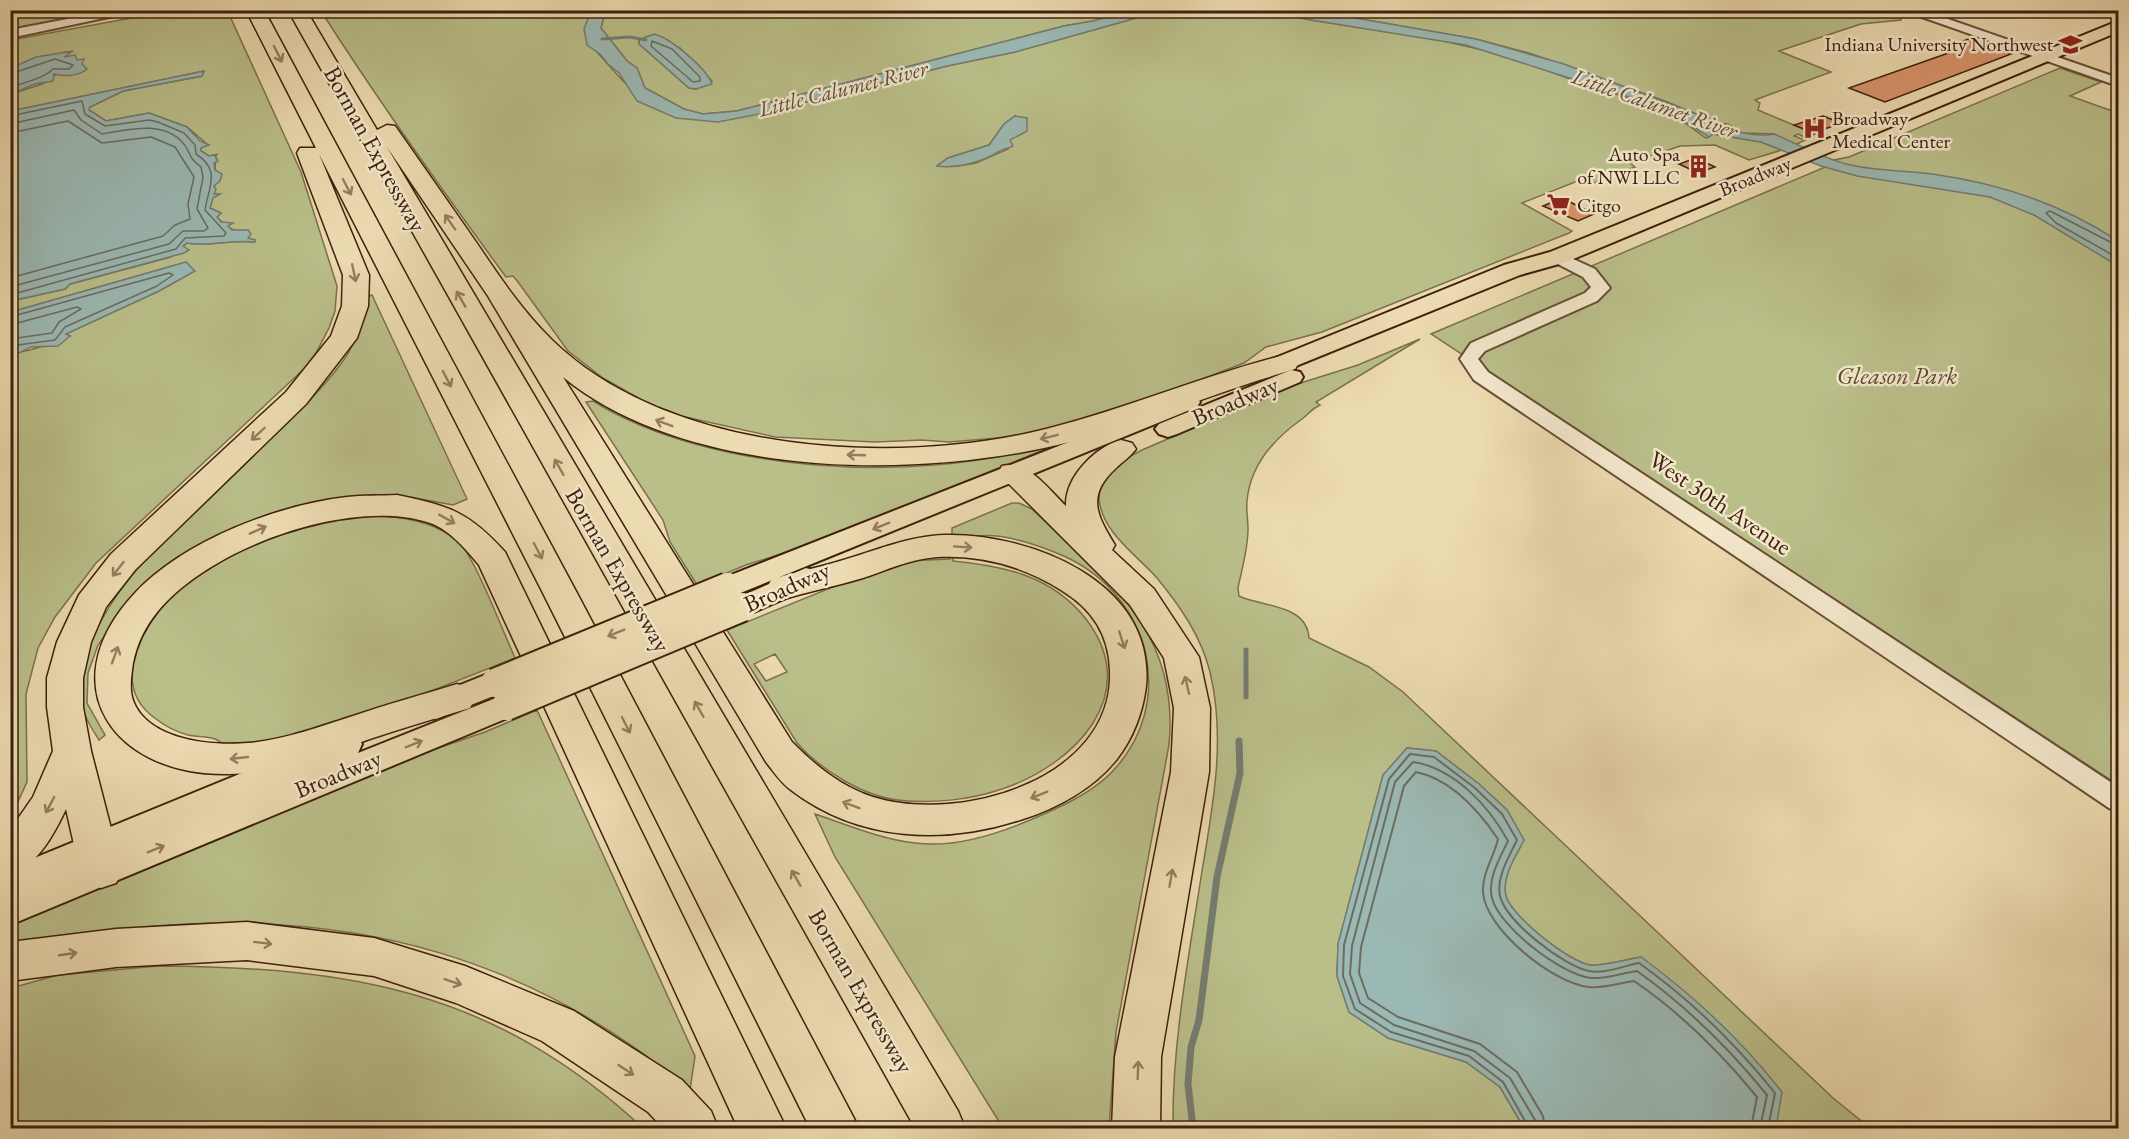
<svg xmlns="http://www.w3.org/2000/svg" width="2129" height="1139" font-family="'EB Garamond',serif">
<rect width="100%" height="100%" fill="#ecdab0"/>
<filter id="stains"><feTurbulence type="fractalNoise" baseFrequency=".00333" numOctaves="4"/><feColorMatrix values="0 0 0 0 .2 0 0 0 0 .09 0 0 0 0 .02 0 0 0 .5 -.17"/></filter>
<radialGradient id="worn" r=".72"><stop offset=".6" stop-color="#630" stop-opacity="0"/><stop offset="1" stop-color="#630" stop-opacity=".3"/></radialGradient>
<path fill="#babf8a" stroke="#7c704b" stroke-width="1.5" fill-rule="evenodd" d="M11,10H111V11L11,29Z
M612,10L1131,11L1093,21L1064,26L737,111L702,114L684,109L645,88L637,68L627,61L601,28L604,16ZM648,36L680,48L712,81L696,89L689,88L639,44V40Z
M1899,10L1901,20L1861,24L1779,51L1831,72L1755,100L1760,103L1758,110L1815,134L1806,138L1798,134L1794,136L1805,140L1795,145L1774,134L1742,133L1728,124L1717,123L1665,101L1529,53L1476,39L1315,11Z
M169,11L228,12L301,172L337,286L335,311L329,328L316,353L306,367L96,563L55,617L38,648L26,694L27,782L15,808L14,828L11,833V352C26,354 54,342 70,336L65,334L159,291L194,271L186,262L11,312V301L65,289L70,284L171,257L187,243C210,247 232,239 254,242L255,240L248,238V230C233,233 226,227 217,217L221,213L210,208L213,197L219,194L213,195L216,155L209,156L201,151L200,148L208,145L187,127L149,113L106,121L89,110L90,107L123,91L202,76L204,71L11,111V94L42,84L77,60L72,57H63L71,52H65L11,68V40Z
M321,11H591L588,19L594,49L624,82L676,118L759,114L947,66L1015,52L1161,11H1267L1311,20L1439,40L1500,54L1604,91L1652,104L1671,113L1706,138L1713,134L1761,142L1782,150L1749,160L1715,145L1680,146L1630,163L1635,167L1589,185L1580,180L1522,203L1572,231L1569,233L1322,332L1266,347L1244,363L1124,409L1020,436L949,442L922,440L875,442L775,437L681,416L649,404L603,378L568,351L518,282L513,276L506,277C442,190 379,102 321,11ZM1015,116L1008,149L976,163L958,166L938,165L948,158L989,145L1004,124Z
M2060,68L2101,82L2070,96L2118,113V785L1431,334L1837,162L1834,160L1849,157Z
M372,295L467,499L453,505L410,497L371,495L318,502L127,605L98,645L88,673L87,703L105,735L99,740C91,727 82,714 81,698C72,577 277,454 343,361C357,342 361,319 367,297Z
M1420,339L1316,402L1320,405C1311,409 1309,414 1302,419C1275,438 1250,465 1247,501C1246,510 1248,519 1248,529C1248,549 1242,568 1238,588L1239,596C1262,607 1307,604 1309,638L1369,667L1403,692L1833,1098L1870,1128H1772L1777,1122L1641,957C1628,959 1602,967 1590,965C1569,962 1511,916 1506,896C1501,877 1516,856 1524,840L1507,810L1479,784L1436,751L1407,748L1383,775L1338,944L1337,976L1349,1012L1388,1038L1466,1062L1500,1087L1524,1128H1173C1172,1042 1189,956 1202,871C1213,805 1226,739 1210,672C1201,636 1180,606 1157,578C1137,555 1101,532 1099,498C1098,475 1124,459 1142,450L1288,387L1358,365Z
M593,401C709,473 914,484 1043,446L1046,449L825,540L746,565L697,585L670,542L663,520L586,402Z
M1012,503H1019L1032,509C1107,581 1180,629 1169,745L1116,1032L1109,1128H1003L835,857L815,814C848,825 880,839 915,843C952,848 995,835 1030,820C1058,808 1089,795 1111,773C1178,704 1151,597 1066,557C1041,546 1006,533 978,536C970,537 961,540 952,541V528Z
M384,516C409,518 438,524 458,541C474,555 504,634 515,658L332,730L282,743H244L239,751C227,748 224,743 215,739C207,736 197,737 188,735C177,732 165,726 156,719C106,684 145,621 178,590C198,571 226,557 251,544C291,525 340,517 384,516Z
M951,552H953V561C1005,566 1052,576 1086,619C1144,695 1074,765 1002,789C970,800 931,804 898,800C862,796 820,769 797,743L727,630L877,569L905,561L950,559ZM775,654L787,672L766,681L754,664Z
M537,710L695,1056L690,1090C534,959 357,910 154,926C106,930 58,939 11,947L10,924L397,762L485,732Z
M158,966C353,967 495,991 643,1128H11V988L58,975Z"/>
<path fill="#9bb9b4" stroke="#757c71" stroke-width="1.5" d="M591,10L612,11V13L604,16L601,28L627,61L637,68L645,88L684,109L703,114L737,111L1064,26L1093,21L1131,11H1161L1015,52L947,66L759,114L718,122L676,118L637,101L619,73L608,64L600,54L587,45L584,29Z
M1267,11H1315L1476,39L1564,64L1726,125L1722,127C1737,133 1758,137 1774,134C1798,144 1820,157 1846,164C1873,171 1903,170 1932,174C1998,183 2062,204 2118,241V266L2034,215L1990,197L1857,176L1821,166L1761,142L1713,134L1709,137L1671,113L1651,104L1466,45L1311,20Z
M654,34C671,38 707,69 712,84L696,89L689,88L639,44V40Z
M73,51L64,57L75,55L77,60L84,59L82,64L87,69C79,76 64,77 54,74L53,81L35,84L11,94V68L36,57Z
M204,71L202,76L123,91L90,107L89,110L106,121L149,113L187,127L200,141L209,145L201,148V151L209,156L218,154L215,156L218,161L214,163L215,170L222,174L220,181L214,186L216,189L214,194H220L213,198L210,208L221,213L217,217L221,222L233,223L228,226L232,230H248L251,234L248,238L255,240V242C232,239 210,247 187,243L183,246L189,250L184,253L70,284L65,289L11,301V111Z
M1015,116L1027,118V131L1010,140L1013,146C1009,149 1004,148 1000,151C982,162 957,169 937,166L948,158L989,145L1004,124Z
M186,262L195,271L159,291L66,334L70,336L58,346L31,347L19,353L11,352V312Z
M1407,748L1436,751L1479,784L1507,810L1524,840C1516,856 1501,877 1506,896C1511,916 1569,962 1590,965C1602,967 1628,959 1641,957C1693,995 1742,1041 1782,1092L1777,1122L1772,1128H1524L1500,1087L1466,1062L1388,1038L1349,1012L1337,976L1338,944L1383,775Z"/>
<g fill="none" stroke-linecap="round" stroke-linejoin="round">
<path stroke="#6c6c60" stroke-width="1.5" d="M652,41L672,49L700,77V81L693,82L651,46Z
M10,74L55,59L73,65L69,69H53C43,79 24,82 10,88
M10,116L82,101L85,114L105,126L149,120L158,122L184,133L195,145L196,154C221,170 209,185 205,210L226,233L224,236L185,238L176,249L10,295
M10,124L74,110L81,120L102,134C127,130 162,120 182,142C192,152 186,156 201,167L203,177L197,209L208,228L204,231H183L169,244L10,287
M10,133L68,121L102,143L151,137L175,147L194,177L188,204L190,219L175,225L163,236L10,278
M2118,246L2050,211L2046,213L2056,223L2118,258
M10,317L169,273L173,275L157,286L65,327L55,340L10,346
M10,325L77,307L81,309L59,322L52,333L10,339"/>
<path stroke="#6c6c60" stroke-width="2" d="M1529,1128L1503,1082L1469,1056L1391,1032L1355,1009L1343,976L1344,945L1389,779L1410,754L1434,757L1475,788L1502,814L1517,840C1509,857 1496,877 1500,896C1506,922 1564,966 1589,971C1605,974 1623,966 1639,963C1691,1000 1735,1043 1775,1093L1768,1128
M1536,1128L1535,1120L1510,1078L1474,1051L1394,1025L1360,1003L1350,974L1352,946L1395,782L1413,762C1454,768 1489,806 1508,841C1500,858 1487,879 1492,898C1499,927 1562,975 1591,978C1606,979 1622,973 1637,971C1686,1006 1729,1048 1767,1095L1760,1128
M1545,1128L1543,1116L1517,1072L1480,1044L1398,1017L1368,998L1359,973L1361,947L1404,786L1416,772C1451,779 1479,811 1498,839C1494,857 1482,873 1483,892C1485,929 1553,983 1588,987C1603,989 1619,983 1634,981C1681,1013 1721,1053 1757,1097L1751,1128"/>
<path stroke="#757c71" stroke-width="3" d="M602,39L630,37L646,40"/>
<path stroke="#757c71" stroke-width="5" d="M1246,650V697"/>
<path stroke="#757c71" stroke-width="7" d="M1193,1128L1188,1084L1191,1047L1199,1020L1217,877L1240,773L1239,741"/>
</g>
<path fill="#d9946c" stroke="#3d200c" stroke-width="1.5" d="M1971,38L2011,54L1885,102L1849,88L1957,50L1948,47Z
M1823,116L1841,123L1814,133L1794,125Z
M1696,158L1715,167L1698,173L1679,164Z
M1562,198L1594,214L1578,221L1543,206Z"/>
<g fill="none" stroke-linecap="round" stroke-linejoin="round">
<defs>
<path id="minor" d="M114,10H142L10,38V30Z
M1902,10H1922L2118,78V86Z
M1558,252L1595,269L1610,288L1597,301L1485,351L1478,359L1488,372L2118,787V811L2109,808L1474,380L1460,359L1471,343L1585,293L1591,287L1583,277L1552,261L1550,257Z"/>
<path id="major" d="M2118,21V32L1566,262L1520,275L1269,377L1261,379L1253,377L1249,372L1253,367L1504,265L1550,252Z
M1291,370L1300,372L1303,377L1300,382L1177,434L1168,437L1159,434L1155,429L1159,424Z
M1188,395L1197,397L1200,402L1197,407L738,594L728,597L718,594L714,587L718,580Z
M806,568L816,571L820,578L816,585L742,617L732,614L727,607L732,600Z
M495,671L506,675L511,683L506,691L436,719L425,715L420,707L425,699Z
M506,694L517,698L522,706L517,714L10,925V868L335,735L346,731L357,735L362,744L358,753Z"/>
<path id="highway" d="M246,10H264L578,595L859,1128H810L544,595L319,154L369,275L368,306L357,338L306,404L135,570L106,607L91,642L83,678V707L91,751L122,871L116,883L101,888L86,883L80,871L66,809C54,834 38,865 10,875V830L33,797L53,751L47,707V678L57,642L79,595L111,554L286,392L331,336L342,306L343,275L297,153L300,148H316L318,152Z
M288,10H306L377,130L387,125L395,126C422,165 449,203 476,242C499,276 522,311 552,340C669,454 895,467 1046,429C1127,409 1204,375 1285,355L1295,357L1299,363L1295,369C1211,393 1129,430 1044,448C899,479 683,475 563,377L792,742C816,766 840,786 873,797C959,824 1114,780 1110,671C1109,634 1092,609 1061,590C1023,566 982,555 937,557C910,559 887,570 863,578C837,586 810,591 784,599L772,595L767,587L772,579C795,572 818,568 840,561C875,551 908,536 945,535C1030,533 1156,582 1146,686C1143,712 1133,738 1117,759C1094,788 1058,808 1023,819C945,845 859,842 791,790C781,783 774,772 766,762L488,296L387,147L958,1111L965,1128H915Z
M1121,440L1132,443L1136,449C1130,457 1122,462 1115,469C1086,496 1097,516 1115,545L1112,550L1154,589L1193,648L1199,657L1210,708L1209,772L1161,1057L1160,1128H1112L1115,1057L1171,772L1174,708L1164,658L1130,605L998,473L1002,466C1028,459 1048,489 1066,506C1065,477 1095,447 1121,440Z
M397,495C449,506 468,511 505,552L786,1128H738L479,565C465,548 448,528 427,522C348,498 210,548 158,611C145,627 137,643 133,663C131,678 128,693 136,707C155,741 213,746 248,743C284,740 318,727 353,716C387,704 422,695 457,684L470,688L475,698L470,708C440,717 409,726 379,736C330,752 282,773 230,774C115,777 48,686 135,593C184,541 277,505 347,497C363,495 380,496 397,495Z
M247,922L374,938L465,966L574,1011L682,1080L711,1111L718,1128H663L648,1112L542,1041L456,1003L374,976L247,960L116,967L10,981V942L116,929Z"/>
</defs>
<use href="#minor" stroke="#694e35" stroke-width="4"/>
<use href="#major" stroke="#3d200c" stroke-width="4"/>
<use href="#highway" stroke="#3d200c" stroke-width="3"/>
<use href="#minor" fill="#f3e7cc" fill-rule="evenodd"/>
<use href="#major" fill="#ecdab0" fill-rule="evenodd"/>
<use href="#highway" fill="#ecdab0" fill-rule="evenodd"/>
<defs>
<path id="major-bridge" d="M495,683L728,587
M506,706L742,607"/>
</defs>
<use href="#major-bridge" stroke="#3d200c" stroke-width="32" stroke-linecap="butt"/>
<use href="#major-bridge" stroke="#ecdab0" stroke-width="28"/>
</g>
<defs><path id="oneway-shaft" d="M-6 0H5M1.5-3L5.5 0L1.5 3" fill="none" stroke-width="1.6" stroke-linecap="round" stroke-linejoin="round" transform="scale(1.5)"/></defs>
<g stroke="#947d5e">
<use href="#oneway-shaft" transform="translate(278 54) rotate(63)"/>
<use href="#oneway-shaft" transform="translate(347 187) rotate(62)"/>
<use href="#oneway-shaft" transform="translate(450 222) rotate(-125)"/>
<use href="#oneway-shaft" transform="translate(354 273) rotate(78)"/>
<use href="#oneway-shaft" transform="translate(461 299) rotate(-120)"/>
<use href="#oneway-shaft" transform="translate(447 379) rotate(62)"/>
<use href="#oneway-shaft" transform="translate(664 423) rotate(-159)"/>
<use href="#oneway-shaft" transform="translate(258 434) rotate(137)"/>
<use href="#oneway-shaft" transform="translate(1049 437) rotate(166)"/>
<use href="#oneway-shaft" transform="translate(856 455) rotate(-178)"/>
<use href="#oneway-shaft" transform="translate(559 467) rotate(-120)"/>
<use href="#oneway-shaft" transform="translate(447 519) rotate(29)"/>
<use href="#oneway-shaft" transform="translate(881 526) rotate(158)"/>
<use href="#oneway-shaft" transform="translate(258 530) rotate(-24)"/>
<use href="#oneway-shaft" transform="translate(963 547) rotate(4)"/>
<use href="#oneway-shaft" transform="translate(538 551) rotate(62)"/>
<use href="#oneway-shaft" transform="translate(118 569) rotate(128)"/>
<use href="#oneway-shaft" transform="translate(616 633) rotate(158)"/>
<use href="#oneway-shaft" transform="translate(1122 640) rotate(72)"/>
<use href="#oneway-shaft" transform="translate(115 655) rotate(-70)"/>
<use href="#oneway-shaft" transform="translate(1187 685) rotate(-103)"/>
<use href="#oneway-shaft" transform="translate(699 709) rotate(-120)"/>
<use href="#oneway-shaft" transform="translate(626 725) rotate(63)"/>
<use href="#oneway-shaft" transform="translate(414 744) rotate(-22)"/>
<use href="#oneway-shaft" transform="translate(239 758) rotate(174)"/>
<use href="#oneway-shaft" transform="translate(1039 795) rotate(158)"/>
<use href="#oneway-shaft" transform="translate(50 805) rotate(118)"/>
<use href="#oneway-shaft" transform="translate(851 805) rotate(-159)"/>
<use href="#oneway-shaft" transform="translate(156 849) rotate(-22)"/>
<use href="#oneway-shaft" transform="translate(796 878) rotate(-120)"/>
<use href="#oneway-shaft" transform="translate(1171 878) rotate(-80)"/>
<use href="#oneway-shaft" transform="translate(263 943) rotate(7)"/>
<use href="#oneway-shaft" transform="translate(68 954) rotate(-8)"/>
<use href="#oneway-shaft" transform="translate(453 982) rotate(18)"/>
<use href="#oneway-shaft" transform="translate(626 1070) rotate(33)"/>
<use href="#oneway-shaft" transform="translate(1138 1070) rotate(-88)"/>
</g>
<defs>
<symbol id="university-bare" viewBox="-9 -9 18 18"><path d="M0-5L7-2L0 1L-7-2ZM-4 1L0 2.5L4 1V4Q0 6-4 4Z" fill="#8f2418" stroke="#f3e7cc" stroke-width="2.5" paint-order="stroke"/></symbol>
<symbol id="hospital-bare" viewBox="-9 -9 18 18"><path d="M-5-5h3v3.5h4V-5h3V5h-3V1.5h-4V5h-3Z" fill="#8f2418" stroke="#f3e7cc" stroke-width="2.5" paint-order="stroke"/></symbol>
<symbol id="building-bare" viewBox="-9 -9 18 18"><path d="M-4-6H4V6H1V3H-1V6H-4ZM-2.5-4.3h1.7v1.8h-1.7ZM.8-4.3h1.7v1.8H.8ZM-2.5-1h1.7V.8h-1.7ZM.8-1h1.7V.8H.8Z" fill="#8f2418" stroke="#f3e7cc" stroke-width="2.5" paint-order="stroke"/></symbol>
<symbol id="supermarket-bare" viewBox="-9 -9 18 18"><path d="M-6-5.5h2.5l.6 2H6L4.5 2H-2.5L-4.4-4H-6ZM-1.5 3.2a1.3 1.3 0 1 0 .1 0ZM3 3.2a1.3 1.3 0 1 0 .1 0Z" fill="#8f2418" stroke="#f3e7cc" stroke-width="2.5" paint-order="stroke"/></symbol>
</defs>
<g fill-rule="evenodd">
<use href="#university-bare" x="2054" y="28" width="33" height="33"/>
<use href="#hospital-bare" x="1798" y="112" width="33" height="33"/>
<use href="#building-bare" x="1682" y="150" width="33" height="33"/>
<use href="#supermarket-bare" x="1542" y="188" width="33" height="33"/>
</g>
<g text-anchor="middle" stroke-width="5" stroke-linejoin="round" paint-order="stroke">
<g font-size="20" fill="#3d200c" stroke="#f3e7cc" text-anchor="end">
<text x="2053" y="51">Indiana University Northwest</text>
<text x="1832" y="125" text-anchor="start">Broadway<tspan x="1832" dy="23">Medical Center</tspan></text>
<text x="1680" y="161">Auto Spa<tspan x="1680" dy="23">of NWI LLC</tspan></text>
<text x="1577" y="212" text-anchor="start">Citgo</text>
</g>
<g font-size="20" fill="#3d200c" stroke="#f3e7cc">
<text transform="translate(1755 176) rotate(-22)" y="7">Broadway</text>
</g>
<g font-size="22" font-style="italic" fill="#594e3e" stroke="#f3e7cc">
<text transform="translate(843 88) rotate(-14)" y="8">Little Calumet River</text>
<text transform="translate(1655 103) rotate(19)" y="8">Little Calumet River</text>
</g>
<g font-size="24" fill="#3d200c" stroke="#f3e7cc">
<text transform="translate(375 149) rotate(61)" y="8">Borman Expressway</text>
<text transform="translate(1235 401) rotate(-23)" y="8">Broadway</text>
<text transform="translate(1720 503) rotate(34)" y="8">West 30th Avenue</text>
<text transform="translate(618 570) rotate(60)" y="8">Borman Expressway</text>
<text transform="translate(787 587) rotate(-24)" y="8">Broadway</text>
<text transform="translate(338 774) rotate(-22)" y="8">Broadway</text>
<text transform="translate(861 991) rotate(60)" y="8">Borman Expressway</text>
</g>
<g font-size="24" font-style="italic" fill="#5c482c" stroke="#f3e7cc">
<text x="1897" y="384">Gleason Park</text>
</g>
</g>
<rect width="2129" height="1139" fill="none" stroke="#ecdab0" stroke-width="36"/>
<rect x="12" y="12" width="2105" height="1115" fill="none" stroke="#3d200c" stroke-width="3"/>
<rect x="18" y="18" width="2093" height="1103" fill="none" stroke="#3d200c" stroke-width="1.5"/>
<rect width="100%" height="100%" filter="url(#stains)"/>
<rect width="100%" height="100%" fill="url(#worn)"/>
</svg>
